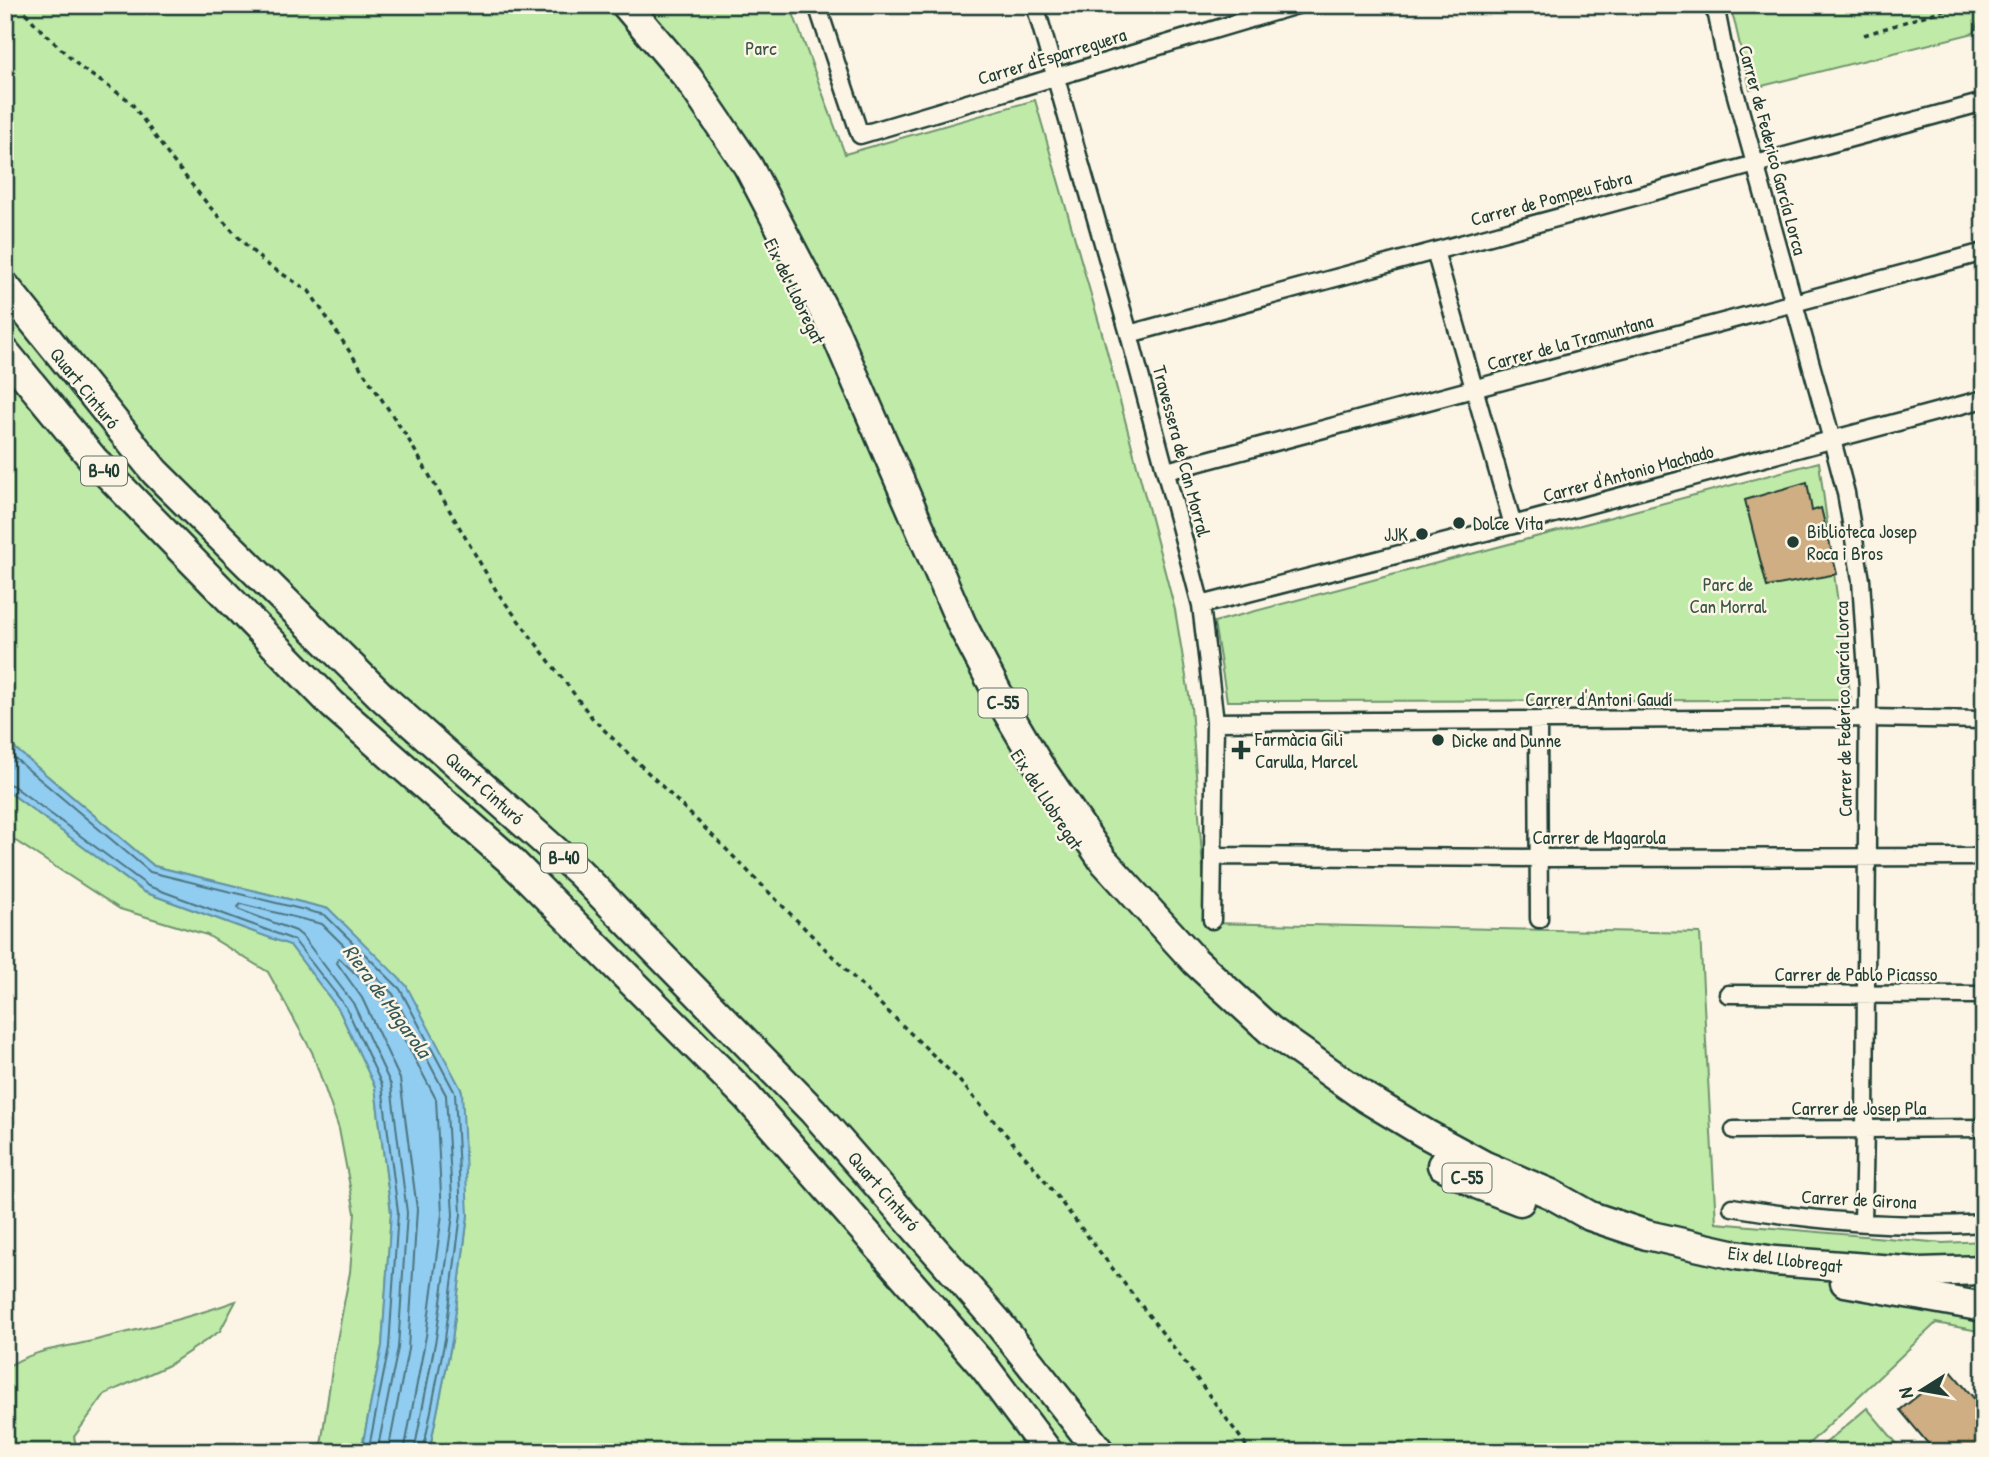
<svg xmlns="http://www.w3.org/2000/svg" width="1989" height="1457" font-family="'Patrick Hand',sans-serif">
<rect width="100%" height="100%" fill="#fcf5e5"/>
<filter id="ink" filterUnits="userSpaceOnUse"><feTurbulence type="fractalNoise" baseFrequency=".0143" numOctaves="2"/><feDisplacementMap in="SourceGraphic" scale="14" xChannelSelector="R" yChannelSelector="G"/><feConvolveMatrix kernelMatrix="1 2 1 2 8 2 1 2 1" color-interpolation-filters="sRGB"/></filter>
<g filter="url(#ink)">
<path fill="#bfeaa8" stroke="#6f946e" stroke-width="2" d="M5,5H790L845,154L1035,100L1104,340L1175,610L1191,707L1207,923L1700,933L1716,1223L1943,1243L1984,1241V1332L1936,1323L1800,1452H429L452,1340L468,1215L329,909L154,866L5,740Z
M1728,5H1979L1983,11L1974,33L1750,89L1734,19Z
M1819,462L1851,700L1227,701L1214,622Z
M5,789L144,892L290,945L339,1010L375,1086L391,1212L382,1346L361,1452H320L334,1356L350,1272L355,1213L339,1129L312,1052L268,972L207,935L120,909L5,834Z
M236,1301L220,1331L169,1365L105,1394L74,1437L78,1452H5V1368C35,1349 59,1349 92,1341C140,1329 189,1318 236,1301Z
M1867,1408L1904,1452H1815Z"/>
<path fill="#91ccf1" stroke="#6393a5" stroke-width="2" d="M5,740L154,866L329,909L406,985L462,1091L468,1215L452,1340L429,1452H361L382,1346L391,1212L375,1087L339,1010L290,945L144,892L5,789Z"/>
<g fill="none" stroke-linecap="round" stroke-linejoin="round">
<path stroke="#4d7680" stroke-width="2" d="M5,750L150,872L325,915L400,989L455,1093L461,1214L445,1339L423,1452
M5,784L12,785L148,886L294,940L346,1007L382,1085L398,1212L389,1347L368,1452
M377,1452L398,1348L407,1213L391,1085L353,1003L302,936L296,931L240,910L238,907L241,904L322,924L393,994L446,1095L453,1215L436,1338L414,1452
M388,1452L408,1349L417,1209L400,1079L362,998L337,963L339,958L384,1001L436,1099L442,1214L426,1336L404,1452"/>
</g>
<path fill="#ceae82" stroke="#1f3d34" stroke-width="2" d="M1807,482L1812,511L1821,508L1837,574L1767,587L1745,500Z
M1950,1370L1984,1410V1452H1935L1900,1410Z"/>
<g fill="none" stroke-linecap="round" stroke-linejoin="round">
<defs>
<path id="street" d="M817,5L860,135L1297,5
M1035,5L1129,334L1201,605L1215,722L1212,920
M1711,5L1717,15L1725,56L1832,440L1846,493L1861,580L1868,688L1865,1129L1863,1222
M1435,251L1513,525
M1129,334L1984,102
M1167,471L1984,252
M1201,605L1513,525L1984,399
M1538,720L1539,919
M1215,722L1867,718L1984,720
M1215,856L1538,858L1984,857
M1728,994L1984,995
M1734,1130L1984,1128
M1732,1207C1815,1221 1900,1229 1984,1223"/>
<path id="highway" d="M626,5L688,78L748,166L835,332L962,625L1008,713L1038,764L1103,860L1195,961L1270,1030L1366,1098L1426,1134L1485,1166L1551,1194L1590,1216L1647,1235L1736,1255L1775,1261L1920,1272L1984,1270
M5,286L155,472L381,696L579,872L813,1111L996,1320L1100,1452
M5,352L93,459L333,705L510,860L747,1097L985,1368L1048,1452
M1442,1165L1479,1185L1520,1201
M1845,1282L1984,1307"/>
</defs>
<use href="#street" stroke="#1f3d34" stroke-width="21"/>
<use href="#highway" stroke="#1f3d34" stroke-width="33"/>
<path stroke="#1f3d34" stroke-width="3.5" stroke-dasharray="5 5" stroke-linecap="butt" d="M19,5L37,26L81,68L130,101L169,156L209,206L247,246L265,263L309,291L407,437L497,592L593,719L715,838L872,996L957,1078L1034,1167L1178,1353L1251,1452
M1864,35L1959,5
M1845,1452C1855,1444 1869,1440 1878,1452"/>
<use href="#street" stroke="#fcf5e5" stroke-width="16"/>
<use href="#highway" stroke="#fcf5e5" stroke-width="28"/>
</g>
</g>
<g fill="#1f3d34" stroke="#fcf5e5" stroke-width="2.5">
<circle cx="1459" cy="523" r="7"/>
<circle cx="1422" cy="534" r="7"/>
<circle cx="1793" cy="542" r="7"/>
<circle cx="1438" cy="740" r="7"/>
<path d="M1237.5 739.5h7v7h7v7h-7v7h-7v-7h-7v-7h7z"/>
</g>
<g text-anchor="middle" stroke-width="5" stroke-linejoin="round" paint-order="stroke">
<g fill="#fcf5e5" stroke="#617469" stroke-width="2">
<rect x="81" y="456.5" width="46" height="29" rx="5"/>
<rect x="978.5" y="688.5" width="49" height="29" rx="5"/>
<rect x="541" y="843.5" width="46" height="29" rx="5"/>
<rect x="1442.5" y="1163.5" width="49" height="29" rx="5"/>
</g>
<g font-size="18" font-weight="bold" fill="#1f3d34">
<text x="104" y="477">B-40</text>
<text x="1003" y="709">C-55</text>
<text x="564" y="864">B-40</text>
<text x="1467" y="1184">C-55</text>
</g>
<g font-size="19" fill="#375745" stroke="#fcf5e5">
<text x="761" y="55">Parc</text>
<text x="1728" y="591">Parc de<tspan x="1728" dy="22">Can Morral</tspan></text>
</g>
<g font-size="19" fill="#1f3d34" stroke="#fcf5e5">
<text transform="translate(1052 56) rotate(-17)" y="7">Carrer d'Esparreguera</text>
<text transform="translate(1773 150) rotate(75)" y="7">Carrer de Federico García Lorca</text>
<text transform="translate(1551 198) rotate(-15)" y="7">Carrer de Pompeu Fabra</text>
<text transform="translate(795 291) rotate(64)" y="7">Eix del Llobregat</text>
<text transform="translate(1570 342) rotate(-15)" y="7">Carrer de la Tramuntana</text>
<text transform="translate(85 388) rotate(51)" y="7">Quart Cinturó</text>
<text transform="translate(1182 451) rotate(75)" y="7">Travessera de Can Morral</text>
<text transform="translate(1628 473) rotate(-15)" y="7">Carrer d'Antonio Machado</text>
<text x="1599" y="706">Carrer d'Antoni Gaudí</text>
<text transform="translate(1843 709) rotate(-91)" y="7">Carrer de Federico García Lorca</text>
<text transform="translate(485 788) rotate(42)" y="7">Quart Cinturó</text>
<text transform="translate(1047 799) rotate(57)" y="7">Eix del Llobregat</text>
<text x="1599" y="844">Carrer de Magarola</text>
<text x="1856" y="981">Carrer de Pablo Picasso</text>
<text x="1859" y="1115">Carrer de Josep Pla</text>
<text transform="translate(884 1191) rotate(49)" y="7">Quart Cinturó</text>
<text transform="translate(1859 1199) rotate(3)" y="7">Carrer de Girona</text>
<text transform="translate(1785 1259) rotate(7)" y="7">Eix del Llobregat</text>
</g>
<g font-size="19" fill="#1f3d34" stroke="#fcf5e5" text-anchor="start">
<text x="1473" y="530">Dolce Vita</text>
<text x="1807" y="538">Biblioteca Josep<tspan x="1807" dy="22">Roca i Bros</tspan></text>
<text x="1408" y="541" text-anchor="end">JJK</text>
<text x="1255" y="746">Farmàcia Gili<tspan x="1255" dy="22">Carulla, Marcel</tspan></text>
<text x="1452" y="747">Dicke and Dunne</text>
</g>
<g font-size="21" font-style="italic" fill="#365a5a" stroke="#fcf5e5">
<text transform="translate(387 1001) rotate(54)" y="7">Riera de Magarola</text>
</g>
</g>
<rect width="1989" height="1457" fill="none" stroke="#fcf5e5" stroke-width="28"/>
<rect x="14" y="14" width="1961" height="1429" fill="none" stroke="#1f3d34" stroke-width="2.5" filter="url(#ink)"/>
<g transform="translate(1922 1390) rotate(259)" stroke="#fcf5e5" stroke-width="5" paint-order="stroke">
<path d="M0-5L12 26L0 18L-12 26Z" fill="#1f3d34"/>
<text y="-10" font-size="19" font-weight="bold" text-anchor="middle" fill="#1f3d34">N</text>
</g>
</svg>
